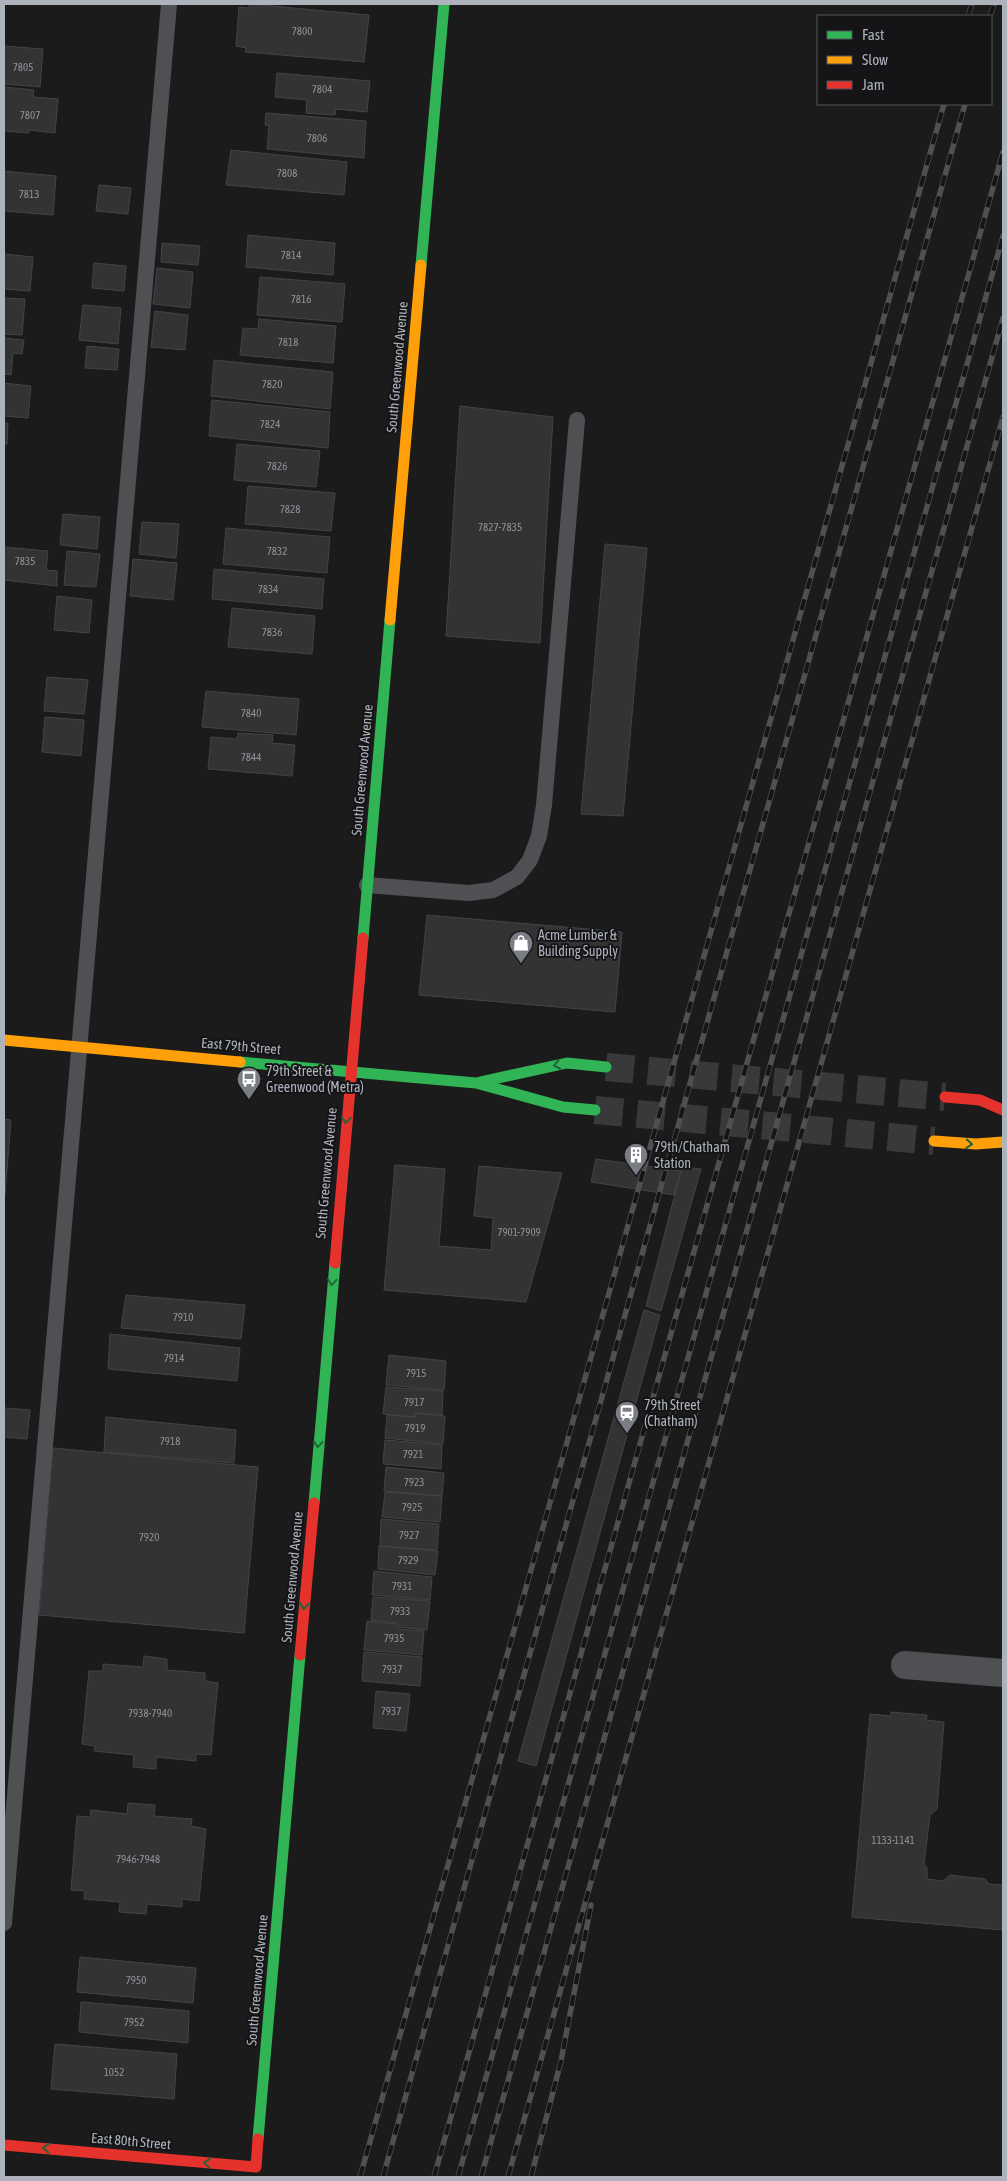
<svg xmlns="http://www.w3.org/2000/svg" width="1007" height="2181" font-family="'Asap Condensed',sans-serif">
<rect width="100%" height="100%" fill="#1b1b1b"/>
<path fill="#333" stroke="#434447" d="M250,4L369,15L364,62L245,52L246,48L236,46L239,7L249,8Z
M4,46L43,49L40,87L4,84Z
M277,73L370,81L367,112L336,109L335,115L306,113L307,100L275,97Z
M4,87L34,90L33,97L58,99L55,133L29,130V133L4,131Z
M266,113L366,121L364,158L267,149L269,126L265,125Z
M231,150L347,162L344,195L226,185Z
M4,171L56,176L53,215L4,211Z
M99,185L131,188L128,214L96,211Z
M248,235L335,243L333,275L246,267Z
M162,243L200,246L198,265L161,262Z
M4,254L33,257L30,291L4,289Z
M94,263L126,266L124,291L92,288Z
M157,268L193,272L190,308L153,304Z
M260,277L345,284L342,322L257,315Z
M4,298L25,299L22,335L4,334Z
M83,305L121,308L118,344L79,340Z
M155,311L188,315L185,350L151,347Z
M259,319L336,326L333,363L240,355L243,328L258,329Z
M4,338L24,340L22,354L13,353L11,375L4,374Z
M87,346L119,349L117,370L85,368Z
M214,360L333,372L330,409L211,396Z
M4,383L31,386L28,418L4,416Z
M212,400L330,412L328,448L209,436Z
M460,406L553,417L540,643L446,636Z
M4,423H8L7,444H4Z
M237,444L320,451L316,487L234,480Z
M248,486L335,493L331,531L245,524Z
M63,514L100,517L97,549L60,545Z
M142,522L179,524L176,558L139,554Z
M226,528L330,537L327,573L223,564Z
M605,544L647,548L623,816L581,814Z
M4,547L48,551L46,570L57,571V586L4,580Z
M67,551L100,554L96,587L64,585Z
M133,559L177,563L173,600L130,596Z
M214,569L324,579L322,609L212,599Z
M57,596L92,600L89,633L54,630Z
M232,608L315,616L312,654L228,647Z
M47,677L88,680L84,714L44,711Z
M206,691L299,699L296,735L202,727Z
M45,717L84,720L81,756L42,752Z
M238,733L273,735L272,743L295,745L292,776L208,769L211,737L237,739Z
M427,915L622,932L615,1012L419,995Z
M4,1119L11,1120L4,1206Z
M596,1159L681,1171L674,1195L591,1182Z
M395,1165L445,1169L439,1246L491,1250L493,1218L474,1216L479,1166L562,1173L526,1302L384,1290Z
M682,1167L701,1169L661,1311L646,1306Z
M126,1295L245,1305L241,1339L121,1328Z
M644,1310L660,1315L536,1766L518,1761Z
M110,1334L240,1348L237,1381L108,1369Z
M389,1355L446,1361L444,1390L386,1385Z
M386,1387L443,1391L442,1415L414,1413V1417L383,1414Z
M4,1408L30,1410L27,1439L4,1437Z
M415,1413L445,1416L443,1444L385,1438L387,1415L415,1417Z
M106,1417L236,1430L234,1463L104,1452Z
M385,1440L442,1445L441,1469L383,1464Z
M53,1448L258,1467L244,1633L39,1615Z
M386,1467L444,1473L442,1496L384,1491Z
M385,1492L442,1496L440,1522L382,1517Z
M381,1519L439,1524L437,1550L380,1546Z
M379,1546L438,1551L435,1575L378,1569Z
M374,1571L432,1577L430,1600L372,1595Z
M373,1597L430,1601L427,1630L398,1627L399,1623L371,1620Z
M367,1621L397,1624V1629L424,1631L422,1655L364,1650Z
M364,1652L422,1657L420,1686L362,1681Z
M144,1656L167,1659V1670L205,1673V1681L218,1683L211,1755L196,1754V1761L156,1757V1769L133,1767L134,1755L94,1751L95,1746L82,1744L89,1671H103V1664L143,1667Z
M376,1691L410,1694L406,1731L373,1728Z
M891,1712L927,1715L926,1720L944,1722L937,1809L930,1815L924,1864L927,1868V1879L943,1881L950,1875L985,1879L989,1884L1003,1885V1930L852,1917L870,1714L891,1716Z
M128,1803L155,1805L154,1816L192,1819L191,1826L206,1829L199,1901L182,1899V1907L147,1904L146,1914L119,1912L120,1902L84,1899L85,1891L71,1890L77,1816L90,1817L91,1810L127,1814Z
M80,1957L196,1968L193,2003L77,1992Z
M81,2002L189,2011L188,2043L79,2032Z
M55,2044L177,2054L174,2099L51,2089Z"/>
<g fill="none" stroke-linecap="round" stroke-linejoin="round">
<path stroke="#38393b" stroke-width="28" stroke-dasharray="28 14" stroke-linecap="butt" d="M606,1067L945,1097
M595,1110L934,1141"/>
<path stroke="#4f5054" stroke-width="16" d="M367,885L469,893L493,890L517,877L530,860L539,836L544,805L577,420
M4,1923L169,4"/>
<path stroke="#4f5054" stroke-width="28" d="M905,1665L1003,1673"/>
<path stroke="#30b455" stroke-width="11" d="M421,265L444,4
M363,938L390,620
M240,1062L476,1083L563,1107L595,1110
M480,1082L567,1063L606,1067
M314,1503L335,1263
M258,2139L300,1655"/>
<path stroke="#ff9f0a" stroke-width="11" d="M390,620L421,265
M4,1040L240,1062
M934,1141L976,1144L1003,1142"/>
<path stroke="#e5322d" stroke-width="11" d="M945,1097L980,1100L1003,1110
M335,1263L363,938
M300,1655L314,1503
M4,2145L256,2167L258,2139"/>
<defs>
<path id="rail" d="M968,16L972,4
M990,16L994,4
M360,2177L944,104
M383,2177L965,104
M434,2177L1003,152
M458,2177L1003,236
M481,2177L1003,318
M508,2177L1003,417
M531,2177L561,2061L591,1905"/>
</defs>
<use href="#rail" stroke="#505052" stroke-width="5.5"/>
<use href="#rail" stroke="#151517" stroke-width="4" stroke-dasharray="11" stroke-linecap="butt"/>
</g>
<defs><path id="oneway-chevron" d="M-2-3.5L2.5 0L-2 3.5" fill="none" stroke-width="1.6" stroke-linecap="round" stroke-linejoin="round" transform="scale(1.25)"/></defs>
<g stroke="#226436">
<use href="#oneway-chevron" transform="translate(557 1065) rotate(168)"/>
<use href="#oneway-chevron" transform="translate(346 1120) rotate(95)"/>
<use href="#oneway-chevron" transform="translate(969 1144) rotate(5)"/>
<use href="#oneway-chevron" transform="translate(332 1282) rotate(95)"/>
<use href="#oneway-chevron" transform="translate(318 1444) rotate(95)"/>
<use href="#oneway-chevron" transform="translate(304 1606) rotate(95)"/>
<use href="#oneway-chevron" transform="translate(46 2148) rotate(-175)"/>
<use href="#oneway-chevron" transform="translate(207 2163) rotate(-175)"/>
</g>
<defs>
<symbol id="shop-pin" viewBox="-11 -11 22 30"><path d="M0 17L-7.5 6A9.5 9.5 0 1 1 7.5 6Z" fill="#7a7d83" stroke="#151517"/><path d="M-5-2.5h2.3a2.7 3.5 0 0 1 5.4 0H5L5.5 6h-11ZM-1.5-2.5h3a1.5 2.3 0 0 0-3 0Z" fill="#fff"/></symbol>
<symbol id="bus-pin" viewBox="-11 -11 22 30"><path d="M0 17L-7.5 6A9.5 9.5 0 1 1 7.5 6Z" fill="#7a7d83" stroke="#151517"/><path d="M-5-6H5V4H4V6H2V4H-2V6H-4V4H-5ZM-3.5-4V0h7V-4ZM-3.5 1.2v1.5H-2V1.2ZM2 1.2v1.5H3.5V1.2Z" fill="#fff"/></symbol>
<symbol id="building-pin" viewBox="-11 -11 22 30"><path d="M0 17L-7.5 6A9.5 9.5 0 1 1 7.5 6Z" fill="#7a7d83" stroke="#151517"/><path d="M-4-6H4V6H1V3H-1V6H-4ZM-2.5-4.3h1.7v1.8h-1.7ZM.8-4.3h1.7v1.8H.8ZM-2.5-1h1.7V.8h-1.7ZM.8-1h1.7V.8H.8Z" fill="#fff"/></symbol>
<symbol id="station-pin" viewBox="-11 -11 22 30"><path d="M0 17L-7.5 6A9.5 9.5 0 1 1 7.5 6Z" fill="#7a7d83" stroke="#151517"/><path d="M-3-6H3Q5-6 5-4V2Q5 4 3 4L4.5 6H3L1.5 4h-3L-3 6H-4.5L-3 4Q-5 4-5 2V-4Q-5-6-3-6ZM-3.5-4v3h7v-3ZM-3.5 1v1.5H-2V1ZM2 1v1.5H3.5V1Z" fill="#fff"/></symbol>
</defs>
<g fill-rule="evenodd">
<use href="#shop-pin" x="507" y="929" width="28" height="38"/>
<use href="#bus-pin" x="235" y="1065" width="28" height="38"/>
<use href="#building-pin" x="622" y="1141" width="28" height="38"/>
<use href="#station-pin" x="613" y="1399" width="28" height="38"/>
</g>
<g text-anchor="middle" stroke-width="4" stroke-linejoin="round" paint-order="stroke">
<g font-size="11" fill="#8e9299">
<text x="302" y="35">7800</text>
<text x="23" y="71">7805</text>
<text x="322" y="93">7804</text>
<text x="30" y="119">7807</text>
<text x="317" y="142">7806</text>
<text x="287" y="177">7808</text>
<text x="29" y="198">7813</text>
<text x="291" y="259">7814</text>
<text x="301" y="303">7816</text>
<text x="288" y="346">7818</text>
<text x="272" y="388">7820</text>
<text x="270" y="428">7824</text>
<text x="277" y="470">7826</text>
<text x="290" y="513">7828</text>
<text x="500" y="531">7827-7835</text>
<text x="277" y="555">7832</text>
<text x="25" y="565">7835</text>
<text x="268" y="593">7834</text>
<text x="272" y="636">7836</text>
<text x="251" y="717">7840</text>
<text x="251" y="761">7844</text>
<text x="519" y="1236">7901-7909</text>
<text x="183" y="1321">7910</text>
<text x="174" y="1362">7914</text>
<text x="416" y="1377">7915</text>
<text x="414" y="1406">7917</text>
<text x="415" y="1432">7919</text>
<text x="170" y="1445">7918</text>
<text x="413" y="1458">7921</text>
<text x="414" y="1486">7923</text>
<text x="412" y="1511">7925</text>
<text x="409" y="1539">7927</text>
<text x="149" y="1541">7920</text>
<text x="408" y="1564">7929</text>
<text x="402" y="1590">7931</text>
<text x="400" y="1615">7933</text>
<text x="394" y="1642">7935</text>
<text x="392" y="1673">7937</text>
<text x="391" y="1715">7937</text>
<text x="150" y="1717">7938-7940</text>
<text x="893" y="1844">1133-1141</text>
<text x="138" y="1863">7946-7948</text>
<text x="136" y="1984">7950</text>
<text x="134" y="2026">7952</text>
<text x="114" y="2076">1052</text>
</g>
<g font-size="14" fill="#adb2bb" stroke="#151517">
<text transform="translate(397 367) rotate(-85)" y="5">South Greenwood Avenue</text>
<text transform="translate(362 770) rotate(-85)" y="5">South Greenwood Avenue</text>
<text transform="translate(241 1046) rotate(5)" y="5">East 79th Street</text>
<text transform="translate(326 1173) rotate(-85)" y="5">South Greenwood Avenue</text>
<text transform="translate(292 1577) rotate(-85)" y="5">South Greenwood Avenue</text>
<text transform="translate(257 1980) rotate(-85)" y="5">South Greenwood Avenue</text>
<text transform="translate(131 2141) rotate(5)" y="5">East 80th Street</text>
</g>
<g font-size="14" fill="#adb2bb" stroke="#151517" text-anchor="start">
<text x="538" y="940">Acme Lumber &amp;<tspan x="538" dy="16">Building Supply</tspan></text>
<text x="266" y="1076">79th Street &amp;<tspan x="266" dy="16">Greenwood (Metra)</tspan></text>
<text x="654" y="1152">79th/Chatham<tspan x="654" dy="16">Station</tspan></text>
<text x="644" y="1410">79th Street<tspan x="644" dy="16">(Chatham)</tspan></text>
</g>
</g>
<rect width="1007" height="2181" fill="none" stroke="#adb2bb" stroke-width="10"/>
<rect x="817" y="15" width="175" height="90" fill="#151517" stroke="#525459"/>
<rect x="827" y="31" width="25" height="8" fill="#30b455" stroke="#525459"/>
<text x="862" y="40" font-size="15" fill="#adb2bb">Fast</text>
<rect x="827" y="56" width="25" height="8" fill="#ff9f0a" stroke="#525459"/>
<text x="862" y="65" font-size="15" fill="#adb2bb">Slow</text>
<rect x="827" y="81" width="25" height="8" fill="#e5322d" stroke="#525459"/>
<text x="862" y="90" font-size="15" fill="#adb2bb">Jam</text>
</svg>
